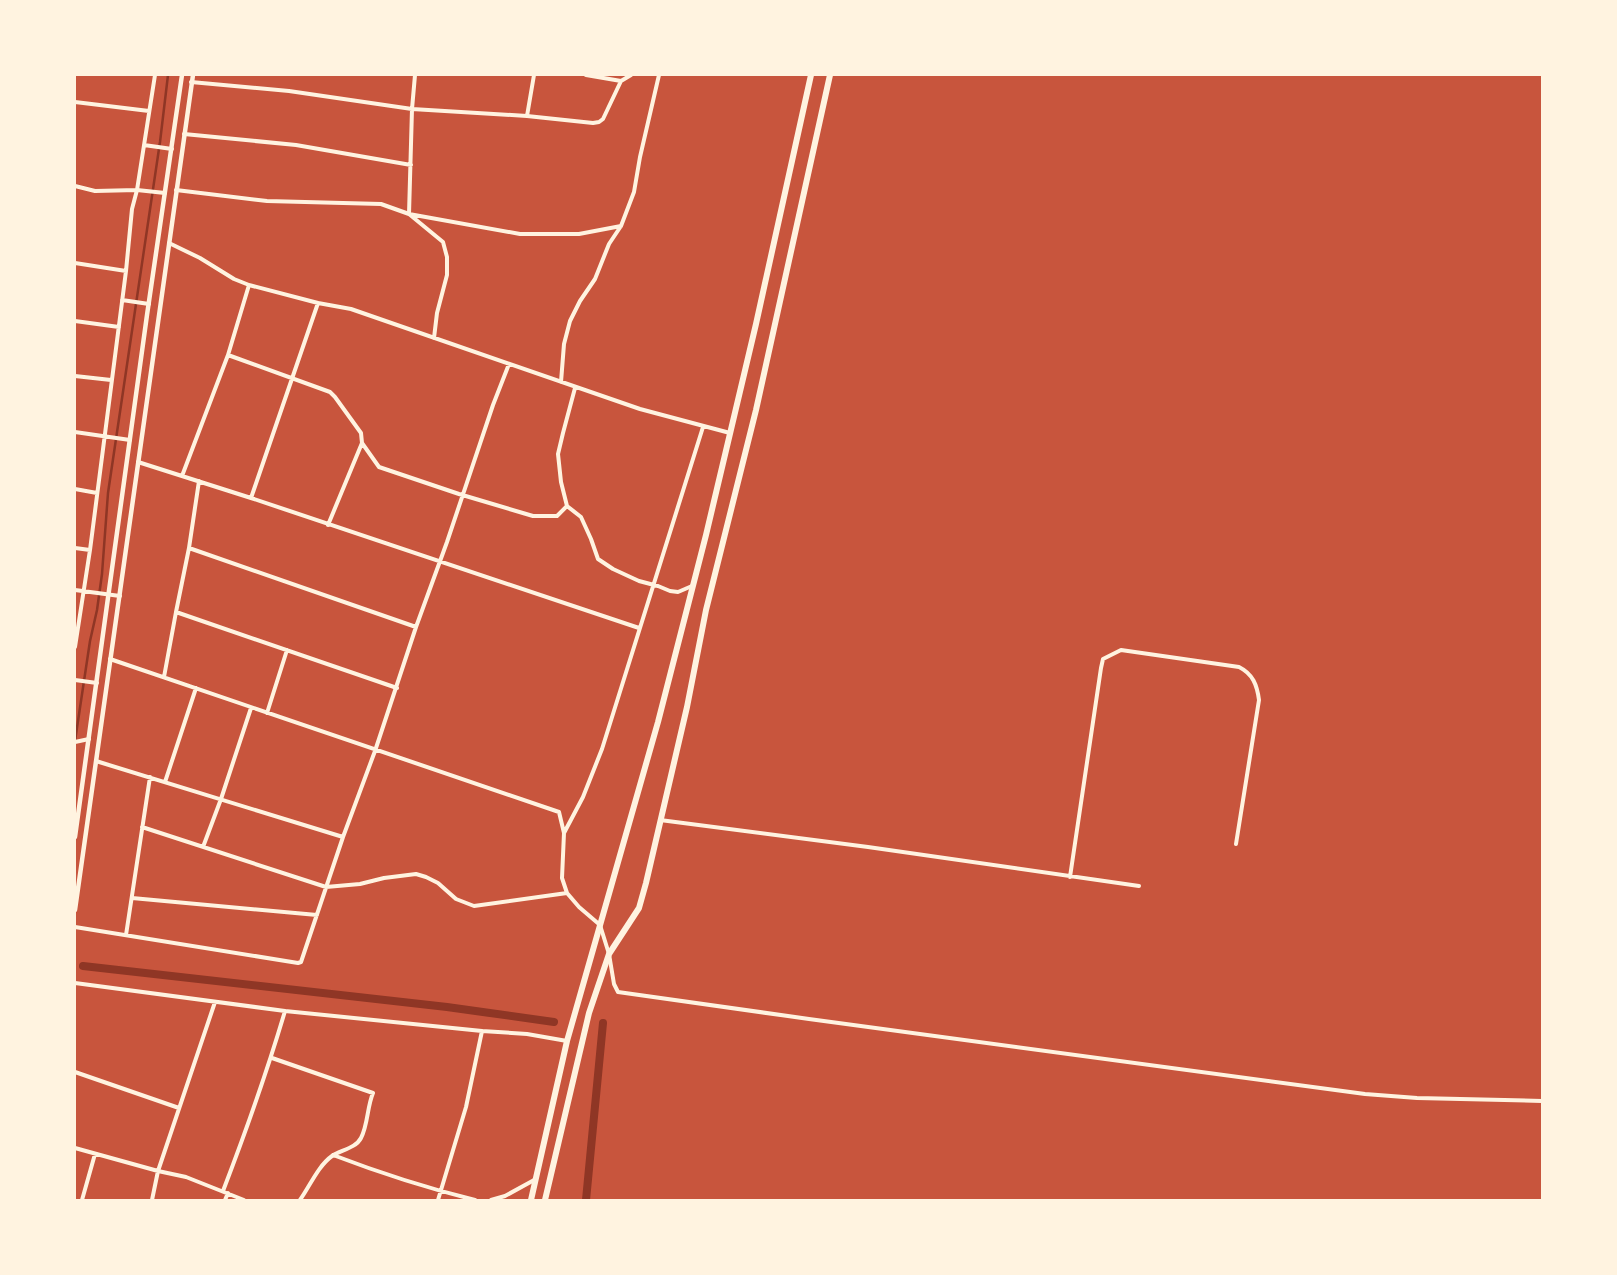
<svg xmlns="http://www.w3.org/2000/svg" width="1617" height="1275" font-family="'PT Sans',sans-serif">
<rect width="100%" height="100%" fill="#c8553d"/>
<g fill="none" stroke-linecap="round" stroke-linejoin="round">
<path stroke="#8f3625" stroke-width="2.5" d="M75,741L90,641L97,610L102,574L108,493L160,142L168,75"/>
<path stroke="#8f3625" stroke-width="8" d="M83,966L447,1007L554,1022
M586,1200L603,1023"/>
<path stroke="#fff3e0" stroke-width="4" d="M415,75L412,109L409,214L443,242L447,257V275L437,313L434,338
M586,75L621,81L631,75
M191,82L289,91L412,109L527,116L593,123L599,122L603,119L621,81
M75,102L149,111
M527,116L534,75
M184,134L296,145L411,165
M144,145L172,149
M75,186L95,191L137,190L165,193
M176,190L267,201L381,204L409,214L520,234H579L621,226
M169,243L200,258L234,279L249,285L318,303L351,309L640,409L730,433
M75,263L126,271
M122,300L149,304
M75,321L119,327
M228,355L330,392L335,397L361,433L362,443L328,525
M75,376L111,380
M561,382L564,344L570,321L580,301L595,279L609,244L621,226L634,192L640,157L659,75
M575,388L563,433L558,454L561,482L567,506L581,517L591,539L598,559L613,569L639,581L658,586L670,591L678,592L692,586
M75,432L130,440
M362,443L379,467L459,494L533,516H557L567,506
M138,462L251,498L639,628
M182,476L228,355L249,285
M199,481L189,548L176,612L397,688
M75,489L97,493
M251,498L318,303
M75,548L90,550
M189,548L416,627
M75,590L120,596
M75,647L90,550L126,271L132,209L137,190L155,75
M110,659L559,812L564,833L562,878L567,893L579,907L600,925L609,954L614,984L618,992L809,1019L1365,1094L1417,1098L1542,1101
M164,677L176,612
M75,680L97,683
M267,713L287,650
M75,742L89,739
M96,761L343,837
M165,782L196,688
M660,820L868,847L1139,886
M142,827L326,887L360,884L384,878L416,874L426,877L438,883L456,899L474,906L567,893
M564,833L583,797L602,749L703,427
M203,847L221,799L251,708
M1070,877L1101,668L1103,659L1121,650L1239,667C1253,674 1257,685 1259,700L1236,844
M132,898L317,915
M75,927L298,963L301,962L343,837L375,751L416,627L447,542L493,405L509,364
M126,935L150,777
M75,983L285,1011L482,1031L527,1034L567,1041
M272,1058L373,1093C367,1107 368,1125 361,1138C356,1148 341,1150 332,1156C318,1166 310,1186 300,1200
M75,1072L179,1108
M75,1148L158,1171L186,1177L244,1200
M333,1155C380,1173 427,1188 475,1200
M223,1191C246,1131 267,1072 285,1011
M82,1200L95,1154
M152,1200L158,1171L215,1002
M225,1200L228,1193
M438,1200L466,1107L482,1031
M491,1200L505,1196L536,1179"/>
<path stroke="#fff3e0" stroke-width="4.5" d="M75,837L147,315L182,75
M75,910L193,75"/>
<path stroke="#fff3e0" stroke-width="6" d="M531,1200L567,1041L658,722L706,535L756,324L811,75
M545,1200L589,1013L609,954L639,908L646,883L687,707L706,610L756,410L830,75"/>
</g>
<rect width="1617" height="1275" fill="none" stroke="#fff3e0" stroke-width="152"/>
</svg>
